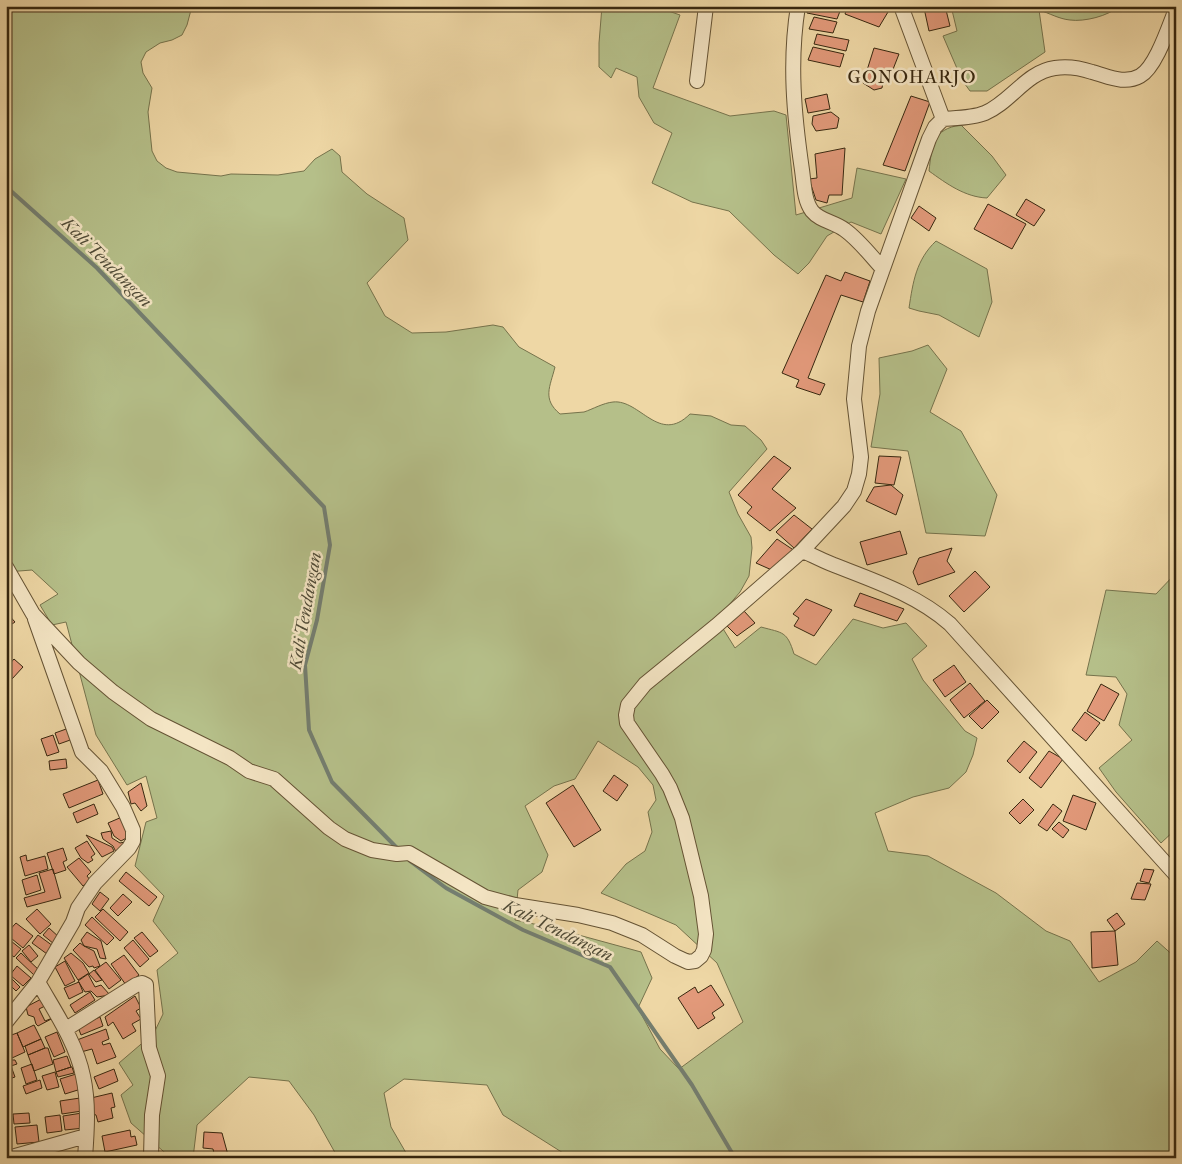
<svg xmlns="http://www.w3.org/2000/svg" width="1182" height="1164" font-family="'IM FELL French Canon',serif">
<rect width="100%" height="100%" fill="#eed7a5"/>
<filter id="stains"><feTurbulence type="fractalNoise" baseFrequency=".004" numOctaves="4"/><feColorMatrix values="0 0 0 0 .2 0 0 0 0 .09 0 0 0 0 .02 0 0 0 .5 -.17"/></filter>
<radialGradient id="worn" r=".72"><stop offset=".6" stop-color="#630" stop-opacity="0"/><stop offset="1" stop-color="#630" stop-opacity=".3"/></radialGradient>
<path fill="#b5bf89" stroke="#76734c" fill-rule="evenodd" d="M6,6H192L187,25L182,35L172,40L160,43L146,52L141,62L143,73L152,88L148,112L152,151L157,161L166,168L177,172L221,176L231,174L278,175L304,171L315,159L332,149L340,156L342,172L367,194L404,218L408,240L367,283L385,316L412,333L446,332L493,325L503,327L519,347L555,367C550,387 542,399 560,414C568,413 576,413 584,412C593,409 603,403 613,402C640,399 659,445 690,414L711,416L731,425L745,426L761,440L767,449L729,492L738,514L751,537L752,548L749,576L740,592L717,619L735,648L761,627C783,633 787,631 794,654L816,665L853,619L883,628L906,623L927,646L912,659L923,680L965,731L977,738L973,755L966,772L949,788L913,797L875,813L888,851L928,856L996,893L1046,931L1070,941L1099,982L1136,962L1157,941L1176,958V1158H571L503,1115L487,1085L404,1079L384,1093L391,1127L409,1158H338L314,1115L289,1081L249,1077L197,1125L193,1158H171L131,1123L121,1095L133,1085L119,1063L154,1033L163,1014L157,970L178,953L153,921L164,896L135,866L146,822L157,818L146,776L127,785L96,735L66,622L52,625L40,605L58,594L32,570L6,572ZM598,741L638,767L653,785L656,800L648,812L652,832L645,851L626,864L601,893L676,925L717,963L743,1022L679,1069L660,1049L638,1008L652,978L641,952L553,928L515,920L518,890L542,872L548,855L525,806L554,786L575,779Z
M602,6H654L680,15L653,88L730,116L774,111L786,115L796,215L852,198L857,168L906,179L881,234L851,222L827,236L809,263L798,274L774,255L729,211L692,202L652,183L672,133L654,123L639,97L637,77L616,68L611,78L599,67V43Z
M951,6H1119C1109,16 1084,22 1070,20C1059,19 1049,13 1039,10L1045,52L987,91H970L962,80L943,36L957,31Z
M961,125L992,156L1006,175L987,198C965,197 947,184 929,171C932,146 932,129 961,125Z
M936,241L987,269L992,302L979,337L939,315L919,311L909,308C913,282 916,260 936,241Z
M928,345L947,369L930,412L961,431L997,495L985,536L926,533L908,451L871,447L880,394L879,358L912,351Z
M1176,573V640L1172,653L1176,685V829L1161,843L1116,792L1099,768L1132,740L1119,725L1127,694L1116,677L1086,675L1106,590L1156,594Z"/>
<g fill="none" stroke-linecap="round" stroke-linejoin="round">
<path stroke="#747e70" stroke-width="4" d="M6,185L11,191L97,268L324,507L330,545L317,620L305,665L309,730L332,782L398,849
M410,861L446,888L523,930L610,967L692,1085L735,1158"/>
</g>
<path fill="#e2997a" stroke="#37270f" d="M808,6H842L837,19L807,13Z
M848,6H889L891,7L879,27L845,14Z
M931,6H945L950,26L929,31L924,8Z
M814,17L837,22L833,33L809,29Z
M817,34L849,40L846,51L814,44Z
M813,47L844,54L840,67L808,60Z
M874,48L899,54L890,77L884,76L882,88L874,90L863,83Z
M827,94L830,109L808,113L805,99Z
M911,96L930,102L905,171L883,165Z
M831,112L839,118L837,128L816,131L812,124L813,116Z
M845,148L842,195H829L827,203L816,200L809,179L817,178L815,154Z
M1026,199L1045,210L1034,226L1016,215Z
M988,204L1026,224L1012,249L974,229Z
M919,206L936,218L929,231L911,218Z
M845,272L870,281L863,302L841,295L808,378L825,384L820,395L796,387L799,380L782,373L826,275L841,281Z
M774,456L791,468L772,489L796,508L770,531L747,513L752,507L738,495Z
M879,456L901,457L894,485L875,483Z
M891,485L903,495L896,515L866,501L874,487Z
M794,515L812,529L794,548L776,532Z
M900,531L907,554L867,565L860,542Z
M777,539L795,551L774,571L756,563Z
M952,548L947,561L955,572L918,585L913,572L919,558Z
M975,571L990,587L964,612L949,596Z
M860,593L904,609L897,621L854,606Z
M806,599L832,610L814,636L794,626L799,618L793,614Z
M744,611L755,623L737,636L726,625Z
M6,612L15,622L6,628Z
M14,659L23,667L12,679L6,674V668Z
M954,665L966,682L945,697L933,680Z
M970,683L985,701L964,718L950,700Z
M1101,684L1119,694L1104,721L1087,711Z
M987,700L999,712L982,729L969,716Z
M1085,712L1100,723L1086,741L1072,730Z
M69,728L73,739L59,744L55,733Z
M53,735L59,752L47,756L41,739Z
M1024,741L1037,752L1020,773L1007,761Z
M1049,751L1063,759L1041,788L1029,778Z
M66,759L67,768L50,770L49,761Z
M614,775L628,785L617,801L603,791Z
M98,780L103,794L69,808L63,794Z
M141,783L147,806L141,811L135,803L131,804L128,792Z
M573,785L601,830L574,847L546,803Z
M1073,795L1096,803L1086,830L1063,821Z
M1023,799L1034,810L1020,824L1009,813Z
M94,804L98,814L77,823L73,813Z
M1053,804L1062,811L1047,831L1038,825Z
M122,817L130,836L121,841L114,836L108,823Z
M1059,822L1069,830L1063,838L1052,829Z
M111,831L112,838L120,843L125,842L122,848L116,852L113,846L103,839L101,833Z
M86,835L112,847L114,851L102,857Z
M87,841L95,854L91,857L93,860L88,863L81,858L75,848Z
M63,848L67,860L63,862L66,870L54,874L47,853Z
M26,855L27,861L45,856L48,869L25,876L20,857Z
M79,858L91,872L87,876L90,880L83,886L67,867Z
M53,869L61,898L27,907L24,898L45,892L39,873Z
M1144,869L1154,870L1149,883L1140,881Z
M126,872L157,897L149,906L119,881Z
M37,875L41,890L26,895L22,880Z
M1137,883L1151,884L1145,900L1131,899Z
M100,892L109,899L100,911L92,904Z
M123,894L132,902L118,916L110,908Z
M37,909L51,924L40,934L26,919Z
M103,909L128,932L120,941L95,917Z
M1117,913L1125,924L1115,931L1107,920Z
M92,917L114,938L107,945L85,925Z
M16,923L33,936L23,948L6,934Z
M49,928L60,938L54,944L43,935Z
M1115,931L1118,965L1092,968L1091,932Z
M87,932L101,941L106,959L100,958L97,949L84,946L81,940Z
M142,932L158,951L150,957L134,938Z
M38,935L53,946L47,954L32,943Z
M6,937L21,949L14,957L6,951Z
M133,940L149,959L140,967L124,948Z
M80,943L84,946L94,951L100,966L94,968L93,966L89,967L73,950Z
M29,945L38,956L31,962L22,951Z
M21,953L40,971L35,976L16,958Z
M71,953L83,963L89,973L78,980L64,958Z
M124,955L139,975L126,985L111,964Z
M65,961L75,981L65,986L55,967Z
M106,962L121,980L109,989L95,970Z
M17,966L31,978L23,986L10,975Z
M94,970L102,980L96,982L89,974Z
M6,973L20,987L16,991L6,981Z
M88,974L95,987L101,985L110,995L97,997L91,991L85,992L78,981Z
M79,982L83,992L69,999L64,988Z
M711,985L724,1005L712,1013L715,1018L698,1029L678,998L695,987L698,993Z
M90,992L95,1000L75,1013L70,1005Z
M135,996L141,1008L136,1011L141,1019L132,1024L136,1031L123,1039L113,1022L108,1026L105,1017Z
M45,997L49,1004L39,1009L45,1021L55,1017L38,1026L36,1024L34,1017L28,1015L26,1007Z
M94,1015L95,1019L100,1017L103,1026L81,1035L78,1027Z
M34,1025L41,1039L23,1047L17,1033Z
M106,1029L109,1039L102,1042L103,1045L110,1043L116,1057L97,1064L92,1049L81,1052L77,1040Z
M57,1032L65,1052L54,1057L45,1037Z
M17,1033L25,1052L12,1058L6,1044V1037Z
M41,1039L45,1048L28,1055L25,1046Z
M6,1047L11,1060H15L17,1064L11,1066L15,1077L6,1080Z
M45,1048H48L53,1064L34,1071L28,1055Z
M67,1056L71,1067L56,1072L53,1060Z
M32,1064L37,1080L26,1084L21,1068Z
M71,1067H72L74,1073L58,1077L56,1072Z
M114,1069L118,1081L99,1089L94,1077Z
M55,1072L59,1087L47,1090L42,1076Z
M76,1074L81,1089L65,1094L60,1079Z
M40,1080L42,1088L26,1094L23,1086Z
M112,1093L115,1107L111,1108L113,1118L98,1122L96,1115L89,1112L91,1098Z
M80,1098L82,1111L62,1114L60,1101Z
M29,1113L30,1123L14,1124L13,1114Z
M82,1113L84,1128L65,1130L63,1116Z
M60,1115L62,1131L47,1133L45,1117Z
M37,1125L39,1142L17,1144L15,1127Z
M130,1130L131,1137L135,1136L137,1145L105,1152L102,1136Z
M204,1132L222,1133L228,1155L224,1156L225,1158H215L213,1149L203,1148Z"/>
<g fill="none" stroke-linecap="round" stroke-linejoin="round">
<defs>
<path id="minor" d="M798,6C789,62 794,115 802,170C804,184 804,200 812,211C820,221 835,222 845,230C859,240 871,256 883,269
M697,81L706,6
M943,119C956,118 973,118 985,113C1011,102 1026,72 1055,68C1068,66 1080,68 1092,72C1108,76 1124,85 1140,76C1156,67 1169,26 1176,9
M802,551C813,555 823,561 834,565C875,581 917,595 950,624L1176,875
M6,567L33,614L79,663L113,692L151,719L230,758L249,771L274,779L329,828L345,839L372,850L397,854L409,853L485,897L515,905L578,915L612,923L642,935L675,956L688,962L695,961L701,956L704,950L706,934L701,896L682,818L670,788L662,774L627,723L626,715L628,705L645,684L716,626L802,551L844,506L854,491L859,474L861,457L854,399L859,346L868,311L929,139L935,127L943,119L901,6
M35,619L82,752L101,771L123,807L133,830V841L129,848L95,883L78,908L73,922L38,982C55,1012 76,1042 83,1076C89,1103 87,1131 85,1158
M6,1022L38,982
M66,1029L136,985L142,983L146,985L149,1048L158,1076L152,1115L151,1158
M8,1158L86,1136"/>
</defs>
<use href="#minor" stroke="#655334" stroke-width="16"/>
<use href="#minor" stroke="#f4e5c4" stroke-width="14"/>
</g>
<g text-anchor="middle" stroke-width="5" stroke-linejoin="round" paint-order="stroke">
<g font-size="18" font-style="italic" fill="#504b37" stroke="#f4e5c4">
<text transform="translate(107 262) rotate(45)" y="6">Kali Tendangan</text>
<text transform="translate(305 611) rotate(-80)" y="6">Kali Tendangan</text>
<text transform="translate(558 930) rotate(26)" y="6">Kali Tendangan</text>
</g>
<g font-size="19" letter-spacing="1" fill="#37270f" stroke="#f4e5c4">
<text x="912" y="83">GONOHARJO</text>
</g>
</g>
<rect width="1182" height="1164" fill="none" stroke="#eed7a5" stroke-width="25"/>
<rect x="8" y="8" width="1167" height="1149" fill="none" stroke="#37270f" stroke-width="2.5"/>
<rect x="12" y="12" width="1157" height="1139" fill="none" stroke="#37270f"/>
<rect width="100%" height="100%" filter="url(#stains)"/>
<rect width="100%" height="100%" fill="url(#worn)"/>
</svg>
